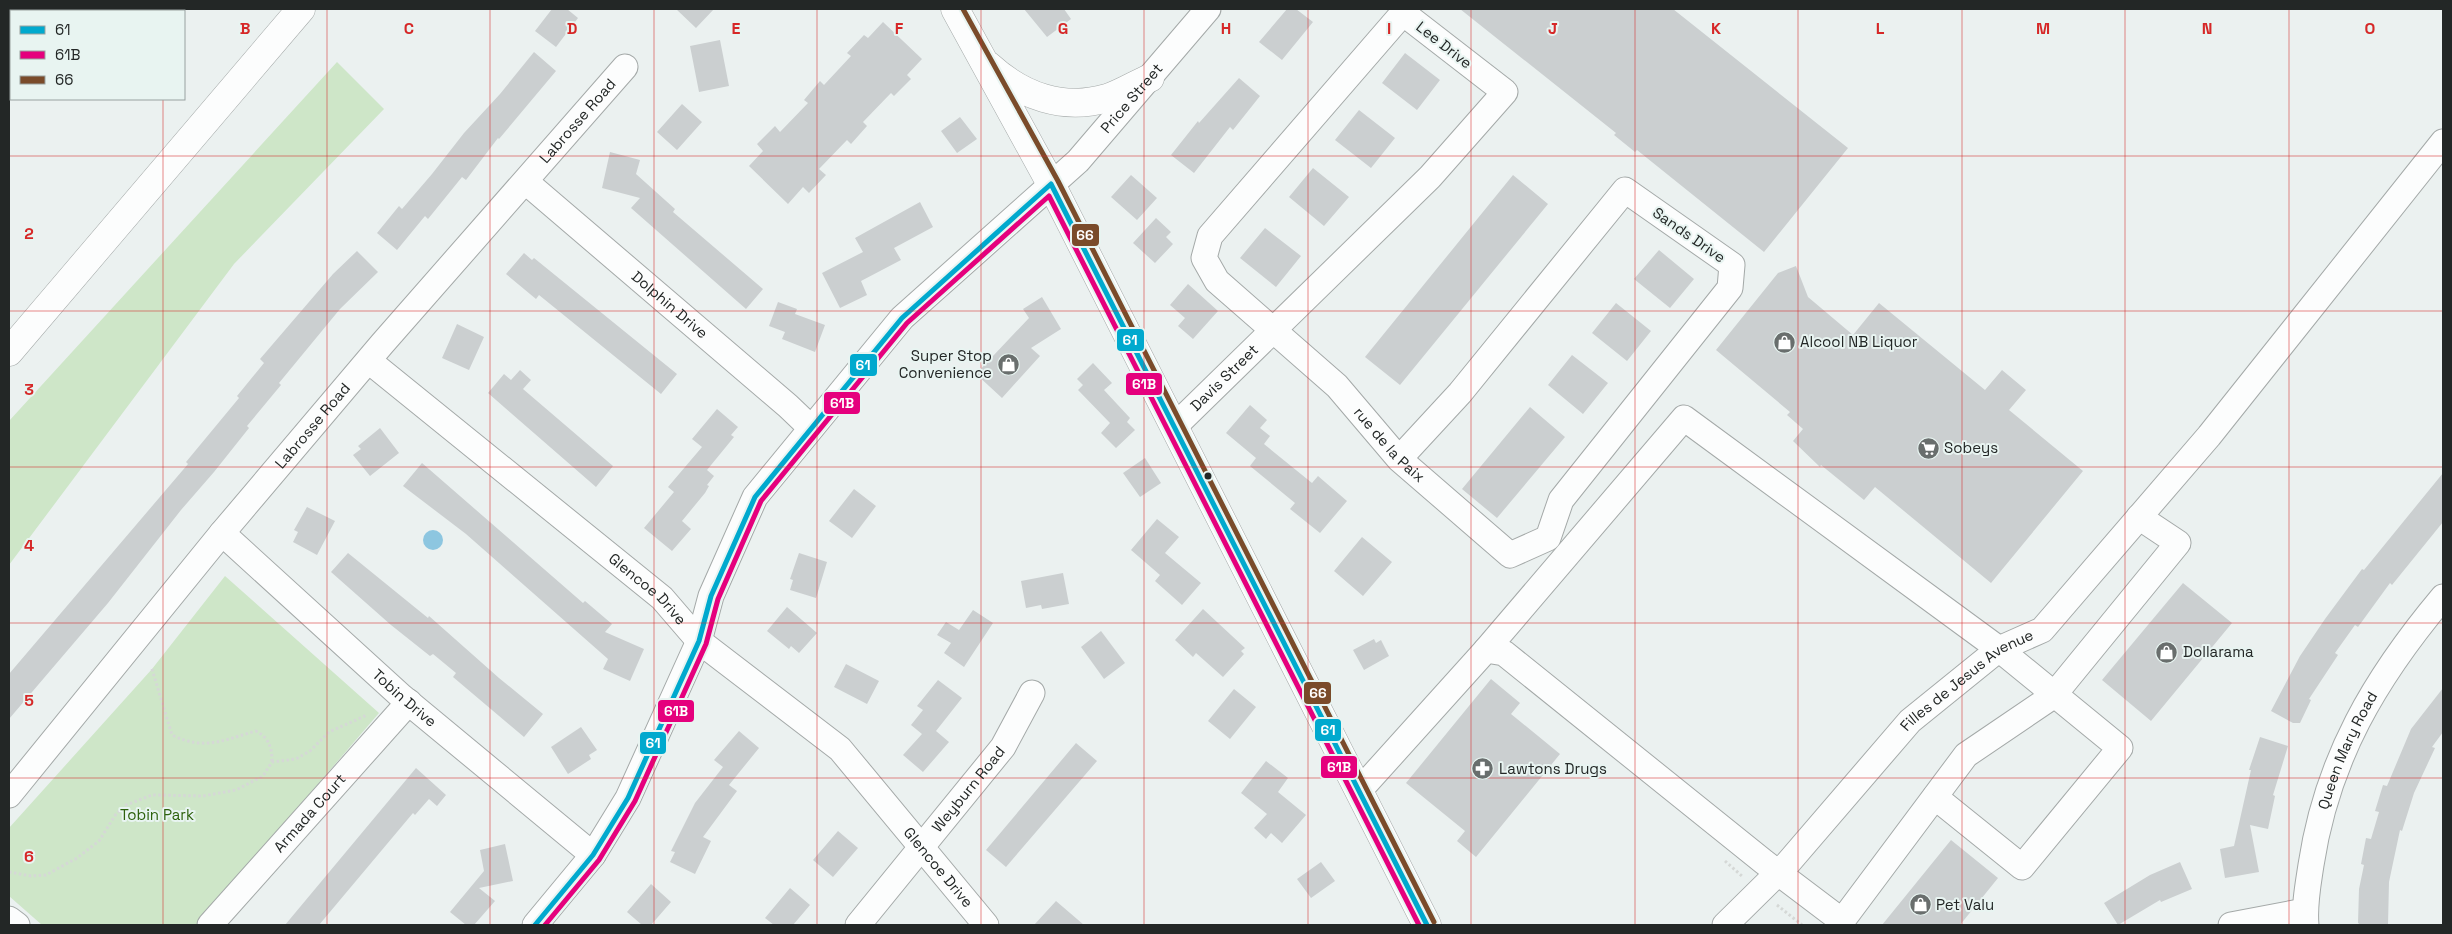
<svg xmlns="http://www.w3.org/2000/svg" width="2452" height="934" font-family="'Space Grotesk',sans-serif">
<rect width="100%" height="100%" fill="#ebf1f0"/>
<path fill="#cee6c8" d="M337,62L384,109L234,264L9,565V421Z
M225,576L379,713L197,925H42L9,896V828L152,669Z"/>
<path fill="#8dc6e0" d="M423 540a10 10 0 1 1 20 0a10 10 0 1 1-20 0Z"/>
<path fill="#cbcfd0" d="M552,9H567L578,18L556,47L535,31Z
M676,9H714L696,28Z
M1024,9H1064L1071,19L1047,37Z
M1287,9H1296L1313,22L1282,60L1259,42Z
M1460,9H1673L1848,148L1764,252L1637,150L1635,152L1614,135L1616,133Z
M883,22L922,59L907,75L911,79L894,96L891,93L863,122L867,126L851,144L847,140L819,169L826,175L809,193L803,187L788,204L749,166L763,151L757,144L775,126L780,132L808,103L804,100L820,81L824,85L851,56L847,53L864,35L868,38Z
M720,40L729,86L699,92L690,46Z
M534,52L556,71L499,139L498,138L466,180L462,177L428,219L425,216L397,250L377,233L399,206L402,209L432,174L464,133L500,94Z
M1405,53L1440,80L1417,110L1382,83Z
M1239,78L1260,96L1233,130L1230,127L1194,173L1171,155L1198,121L1199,123Z
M682,104L702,122L677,150L657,132Z
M1359,110L1395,138L1371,168L1335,140Z
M960,117L977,139L957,153L941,131Z
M610,152L640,160L636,174L675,209L673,212L763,289L746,309L631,208L640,198L602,188Z
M1313,168L1349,197L1324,226L1289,197Z
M1131,175L1157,198L1137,220L1111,197Z
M1513,175L1548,204L1400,385L1365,357Z
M920,202L933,227L894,248L901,260L861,281L867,295L840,308L822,273L863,252L855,238Z
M1156,218L1171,232L1166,237L1173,244L1155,263L1133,243Z
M1265,228L1301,256L1276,287L1240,258Z
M1659,250L1694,279L1670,308L1634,279Z
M357,251L378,272L340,309L279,383L281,385L247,426L249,428L214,472L181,510L108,603L9,719V674L188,464L186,462L239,398L237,396L264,363L260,359L333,274Z
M524,253L532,260L534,258L677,374L661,394L539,295L536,299L506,274Z
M1796,266L1808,297L1853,335L1879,303L1985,390L2002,370L2026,390L2009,410L2083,471L1991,583L1875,487L1864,500L1821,465L1820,467L1793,441L1803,429L1787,415L1790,412L1716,350L1778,273Z
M1188,284L1218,311L1193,339L1178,326L1185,318L1170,305Z
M1042,297L1061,329L1031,348L1040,356L1002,398L976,374L1029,318L1023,309Z
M778,302L797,309L795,314L825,325L815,352L782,339L785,332L769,326Z
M1616,303L1651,331L1627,361L1592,333Z
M457,324L484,337L469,370L442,358Z
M1572,355L1608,383L1583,414L1548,385Z
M1093,363L1112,383L1104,390L1130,418L1127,422L1135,430L1116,448L1101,433L1110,423L1078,390L1083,385L1077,379Z
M520,370L531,380L523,389L613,466L596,487L488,393L504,374L511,380Z
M1250,405L1267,420L1260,428L1270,436L1264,444L1312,483L1318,476L1347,501L1320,533L1290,509L1295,503L1250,466L1256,458L1226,433Z
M1530,407L1565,437L1497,518L1462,489Z
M717,409L738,427L731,435L734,437L707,470L714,476L707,485L709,486L705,493L682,521L691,529L672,551L644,528L674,492L668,487L702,447L692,439Z
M380,428L399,453L370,476L353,455L361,449L358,446Z
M1145,458L1161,483L1140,497L1123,473Z
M422,463L583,603L585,601L612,624L605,632L644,649L630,681L603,669L608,659L466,534L403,486Z
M2443,473V522L2392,585L2390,583L2358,627L2355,625L2335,653L2338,655L2309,699L2311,700L2300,723H2293L2271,711L2300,656L2325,619L2362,569L2364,570Z
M854,489L876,506L852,538L829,521Z
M307,507L335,521L317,555L293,542L298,532L294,530Z
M1157,519L1179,537L1165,553L1201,583L1182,605L1155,581L1160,575L1131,550Z
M1362,537L1392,562L1363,596L1334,571Z
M348,553L428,618L429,616L499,678L543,714L524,737L453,677L456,673L433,654L430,656L391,625L331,572Z
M799,553L827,562L816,598L790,590L793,580L790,579Z
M1063,573L1069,604L1042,609L1041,605L1026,608L1021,581Z
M2183,583L2232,623L2151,721L2102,680Z
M787,607L817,633L799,653L791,646L789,649L767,631Z
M1203,609L1245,648L1241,651L1244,654L1223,677L1196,653L1193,657L1175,640Z
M973,610L993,623L964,667L944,653L951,643L937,635L946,622L959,630Z
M1101,631L1125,663L1104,679L1081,647Z
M1374,639L1376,643L1381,640L1389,656L1364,670L1353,650Z
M846,664L879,681L867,704L834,687Z
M1491,679L1520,703L1511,714L1560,754L1476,857L1457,841L1465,831L1406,783Z
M938,680L962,698L936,731L949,742L923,772L903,755L922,734L911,725L923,710L917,706Z
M2443,688V732L2432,747L2435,748L2414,793L2402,831L2400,830L2389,882L2388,925H2361L2358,923L2359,889L2364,865L2361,864L2366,838L2371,839L2379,812L2375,811L2383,785L2387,786L2411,729Z
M1234,689L1256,707L1230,739L1208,721Z
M581,727L597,750L589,755L591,759L568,774L551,747Z
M739,731L759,748L729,785L737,791L703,837L711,841L695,874L670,862L675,852L671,851L695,803L723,767L714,760Z
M2260,737L2288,746L2273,795L2275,796L2268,829L2250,825L2259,872L2225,878L2220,849L2234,846L2251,770H2249Z
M1076,743L1097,761L1006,867L986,850Z
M1266,761L1288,778L1278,792L1306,815L1282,843L1271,833L1266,839L1254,828L1267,814L1241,793Z
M416,768L446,795L437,806L429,799L415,815L413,813L319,925H285Z
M838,831L858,848L833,877L813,860Z
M1951,840L1998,878L1960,925H1882Z
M505,844L513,881L479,888L495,901L474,925H466L450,912L484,871L480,850Z
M1321,862L1335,881L1311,898L1297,879Z
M2180,862L2192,889L2161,902L2160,900L2118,925L2104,903L2150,875Z
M651,884L671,902L651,925H642L627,912Z
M790,888L810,905L793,925H774L765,918Z
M1056,901L1084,925H1034Z"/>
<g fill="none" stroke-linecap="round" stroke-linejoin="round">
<defs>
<g id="minor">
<path id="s1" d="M526,182L788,406L811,428"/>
<path id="s2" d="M369,361L662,598L699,641L840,749L986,925"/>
<path id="s3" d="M1175,426L1430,177L1505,92L1403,13L1210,236L1204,258L1217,281L1337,386L1399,459L1510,555L1548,538L1561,500L1730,288L1732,265L1625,190L1460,393L1399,459"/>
<path id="s4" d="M222,533L402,697L593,855"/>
<path d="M1486,650L1684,418L1999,649L2120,748L2022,867L1935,797"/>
<path d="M1359,791L1486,650L1504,653L1764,862L1842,921L1966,755L2053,696L2178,543L2139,517"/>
<path id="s5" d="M9,795L222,533L382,344L625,67"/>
<path d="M9,919L17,925"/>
<path id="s6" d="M210,925L409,702"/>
<path id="s7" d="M535,925L593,855L628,798L699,641L711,596L755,497L902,318L1078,161L1208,9"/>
<path id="s8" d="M858,925L1003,747L1032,693"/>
<path id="s9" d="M1725,925L1788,863L1910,721L1999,649L2042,630L2209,436L2443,142"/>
<path d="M2231,925L2305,911"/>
<path id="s10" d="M2306,925C2304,905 2308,885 2311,865C2327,759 2375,678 2443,597"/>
</g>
<path id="major" d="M955,9L1051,184L1427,925
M989,66C1022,96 1063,111 1107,98C1122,93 1136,84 1150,78"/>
<path id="highway" d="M84,11L86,9
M9,80L11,77
M9,352L301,9"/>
</defs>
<use href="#minor" stroke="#a4a9a8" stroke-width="27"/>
<use href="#major" stroke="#a4a9a8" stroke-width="29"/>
<use href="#highway" stroke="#a4a9a8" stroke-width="29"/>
<path stroke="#d5d8d6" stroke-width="3" stroke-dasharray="2.5 2.5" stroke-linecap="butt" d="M152,669L172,735C205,751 223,740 256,731C269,738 272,747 272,762
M1725,861L1743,877
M9,872L31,876L46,875L77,858L99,841L116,814L126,805L152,795L203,796L236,790L263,776L272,762L296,759L310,751L329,732L367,715
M1777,905L1802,925"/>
<use href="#minor" stroke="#fcfdfd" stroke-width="25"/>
<use href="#major" stroke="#fcfdfd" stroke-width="28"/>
<use href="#highway" stroke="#fcfdfd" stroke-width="28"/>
<defs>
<path id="bus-1" d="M535,925L593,855L628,798L699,641L711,596L755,497L902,318L1051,184L1427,925"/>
<path id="bus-2" d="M545,925L599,860L635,801L706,644L718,599L761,501L907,323L1049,196L1419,925"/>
<path id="bus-3" d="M963,9L1058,181L1434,922"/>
</defs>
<use href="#bus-1" stroke="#e8f4f1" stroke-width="9"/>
<use href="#bus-2" stroke="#e8f4f1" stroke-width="9"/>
<use href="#bus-3" stroke="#e8f4f1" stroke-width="9"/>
<use href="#bus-1" stroke="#00a9ce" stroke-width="5"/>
<use href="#bus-2" stroke="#e5007d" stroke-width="5"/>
<use href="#bus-3" stroke="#7a4b2a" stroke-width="5"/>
</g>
<path fill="none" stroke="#d62828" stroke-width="1" stroke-opacity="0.55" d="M163,9V11M327,9V925M490,9V925M654,9V925M817,9V925M981,9V925M1144,9V925M1308,9V925M1471,9V925M1635,9V925M1798,9V925M1962,9V925M2125,9V925M2289,9V925M163,99V925M9,156H2443M9,311H2443M9,467H2443M9,623H2443M9,778H2443"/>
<defs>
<symbol id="shop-disc" viewBox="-11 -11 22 22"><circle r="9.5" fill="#696e6d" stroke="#e8f4f1"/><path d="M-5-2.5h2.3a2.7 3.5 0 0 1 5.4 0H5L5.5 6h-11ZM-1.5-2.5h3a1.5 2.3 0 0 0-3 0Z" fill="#fff"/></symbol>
<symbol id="supermarket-disc" viewBox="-11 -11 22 22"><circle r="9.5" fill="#696e6d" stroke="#e8f4f1"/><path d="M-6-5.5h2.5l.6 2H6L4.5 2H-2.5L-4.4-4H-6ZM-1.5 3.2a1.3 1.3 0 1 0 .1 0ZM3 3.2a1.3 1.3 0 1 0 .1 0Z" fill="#fff"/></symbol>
<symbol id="pharmacy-disc" viewBox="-11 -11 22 22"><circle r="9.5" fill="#696e6d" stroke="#e8f4f1"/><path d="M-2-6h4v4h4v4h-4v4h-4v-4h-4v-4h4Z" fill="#fff"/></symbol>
</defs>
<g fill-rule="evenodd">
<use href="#shop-disc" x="1772" y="330" width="25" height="25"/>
<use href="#shop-disc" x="996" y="352" width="25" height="25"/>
<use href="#supermarket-disc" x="1916" y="436" width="25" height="25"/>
<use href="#shop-disc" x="2154" y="640" width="25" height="25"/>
<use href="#pharmacy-disc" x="1470" y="756" width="25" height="25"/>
<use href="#shop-disc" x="1908" y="892" width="25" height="25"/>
</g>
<circle fill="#232726" stroke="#e8f4f1" stroke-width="2" cx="1208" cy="476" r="4.5"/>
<g text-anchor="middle" stroke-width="4" stroke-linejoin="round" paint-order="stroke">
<g font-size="15" fill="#232726" stroke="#e8f4f1">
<text transform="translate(1444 45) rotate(38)" y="5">Lee Drive</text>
<text dy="5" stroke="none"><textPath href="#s7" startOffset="1035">Price Street</textPath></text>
<text dy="5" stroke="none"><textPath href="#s5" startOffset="882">Labrosse Road</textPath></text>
<text transform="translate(1689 235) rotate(35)" y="5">Sands Drive</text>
<text dy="5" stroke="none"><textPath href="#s1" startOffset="189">Dolphin Drive</textPath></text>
<text dy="5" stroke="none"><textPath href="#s3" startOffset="69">Davis Street</textPath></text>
<text dy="5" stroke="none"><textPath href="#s5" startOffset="478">Labrosse Road</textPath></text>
<text dy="5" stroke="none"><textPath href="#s3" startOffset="1181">rue de la Paix</textPath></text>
<text dy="5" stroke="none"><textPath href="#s2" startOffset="360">Glencoe Drive</textPath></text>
<text dy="5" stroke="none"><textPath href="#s9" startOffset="346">Filles de Jesus Avenue</textPath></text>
<text dy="5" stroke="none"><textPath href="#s4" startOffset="246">Tobin Drive</textPath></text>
<text dy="5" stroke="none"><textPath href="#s10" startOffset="181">Queen Mary Road</textPath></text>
<text dy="5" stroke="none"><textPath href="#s8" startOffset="175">Weyburn Road</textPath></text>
<text dy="5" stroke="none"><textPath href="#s6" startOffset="150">Armada Court</textPath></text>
<text dy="5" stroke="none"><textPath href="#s2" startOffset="765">Glencoe Drive</textPath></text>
</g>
<g font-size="15" fill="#232726" stroke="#e8f4f1" text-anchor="start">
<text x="1800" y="347">Alcool NB Liquor</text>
<text x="992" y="361" text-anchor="end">Super Stop<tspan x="992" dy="17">Convenience</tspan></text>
<text x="1944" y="453">Sobeys</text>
<text x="2183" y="657">Dollarama</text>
<text x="1499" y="774">Lawtons Drugs</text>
<text x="1936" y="910">Pet Valu</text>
</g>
<g font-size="15" fill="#2d610c" stroke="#e8f4f1">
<text x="157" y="820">Tobin Park</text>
</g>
</g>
<g font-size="16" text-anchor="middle" font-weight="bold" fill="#d62828" stroke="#e8f4f1" stroke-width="4" stroke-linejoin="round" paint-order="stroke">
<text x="245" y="34">B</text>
<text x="409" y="34">C</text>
<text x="572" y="34">D</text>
<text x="736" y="34">E</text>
<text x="899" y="34">F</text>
<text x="1063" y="34">G</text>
<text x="1226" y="34">H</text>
<text x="1389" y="34">I</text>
<text x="1553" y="34">J</text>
<text x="1716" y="34">K</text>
<text x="1880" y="34">L</text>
<text x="2043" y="34">M</text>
<text x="2207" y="34">N</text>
<text x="2370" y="34">O</text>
<text x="29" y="239">2</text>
<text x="29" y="395">3</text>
<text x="29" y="551">4</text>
<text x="29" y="706">5</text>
<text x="29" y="862">6</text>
</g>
<g stroke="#e8f4f1" stroke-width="2">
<rect x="1071" y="223" width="29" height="24" rx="5" fill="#7a4b2a"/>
<rect x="1116" y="328" width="29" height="24" rx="5" fill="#00a9ce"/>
<rect x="849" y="353" width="29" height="24" rx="5" fill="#00a9ce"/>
<rect x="1125" y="372" width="38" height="24" rx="5" fill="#e5007d"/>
<rect x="823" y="391" width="38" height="24" rx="5" fill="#e5007d"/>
<rect x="1303" y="681" width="29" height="24" rx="5" fill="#7a4b2a"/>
<rect x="657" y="699" width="38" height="24" rx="5" fill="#e5007d"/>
<rect x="1314" y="718" width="28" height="24" rx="5" fill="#00a9ce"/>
<rect x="639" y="731" width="28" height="24" rx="5" fill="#00a9ce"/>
<rect x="1320" y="755" width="38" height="24" rx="5" fill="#e5007d"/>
</g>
<g font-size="14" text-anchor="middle" font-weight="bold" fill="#fff">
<text x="1085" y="240">66</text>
<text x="1130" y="345">61</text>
<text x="863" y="370">61</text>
<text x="1144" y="389">61B</text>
<text x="842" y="408">61B</text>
<text x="1318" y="698">66</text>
<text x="676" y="716">61B</text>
<text x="1328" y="735">61</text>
<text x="653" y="748">61</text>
<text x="1339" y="772">61B</text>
</g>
<rect width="2452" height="934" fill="none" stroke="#232726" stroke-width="20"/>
<rect x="10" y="10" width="175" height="90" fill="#e8f4f1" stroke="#99a2a0"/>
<rect x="20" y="26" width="25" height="8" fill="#00a9ce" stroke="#99a2a0"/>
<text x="55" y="35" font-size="15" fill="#232726">61</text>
<rect x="20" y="51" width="25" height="8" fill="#e5007d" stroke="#99a2a0"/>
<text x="55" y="60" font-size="15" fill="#232726">61B</text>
<rect x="20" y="76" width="25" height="8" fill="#7a4b2a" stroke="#99a2a0"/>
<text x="55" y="85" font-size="15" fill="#232726">66</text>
</svg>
